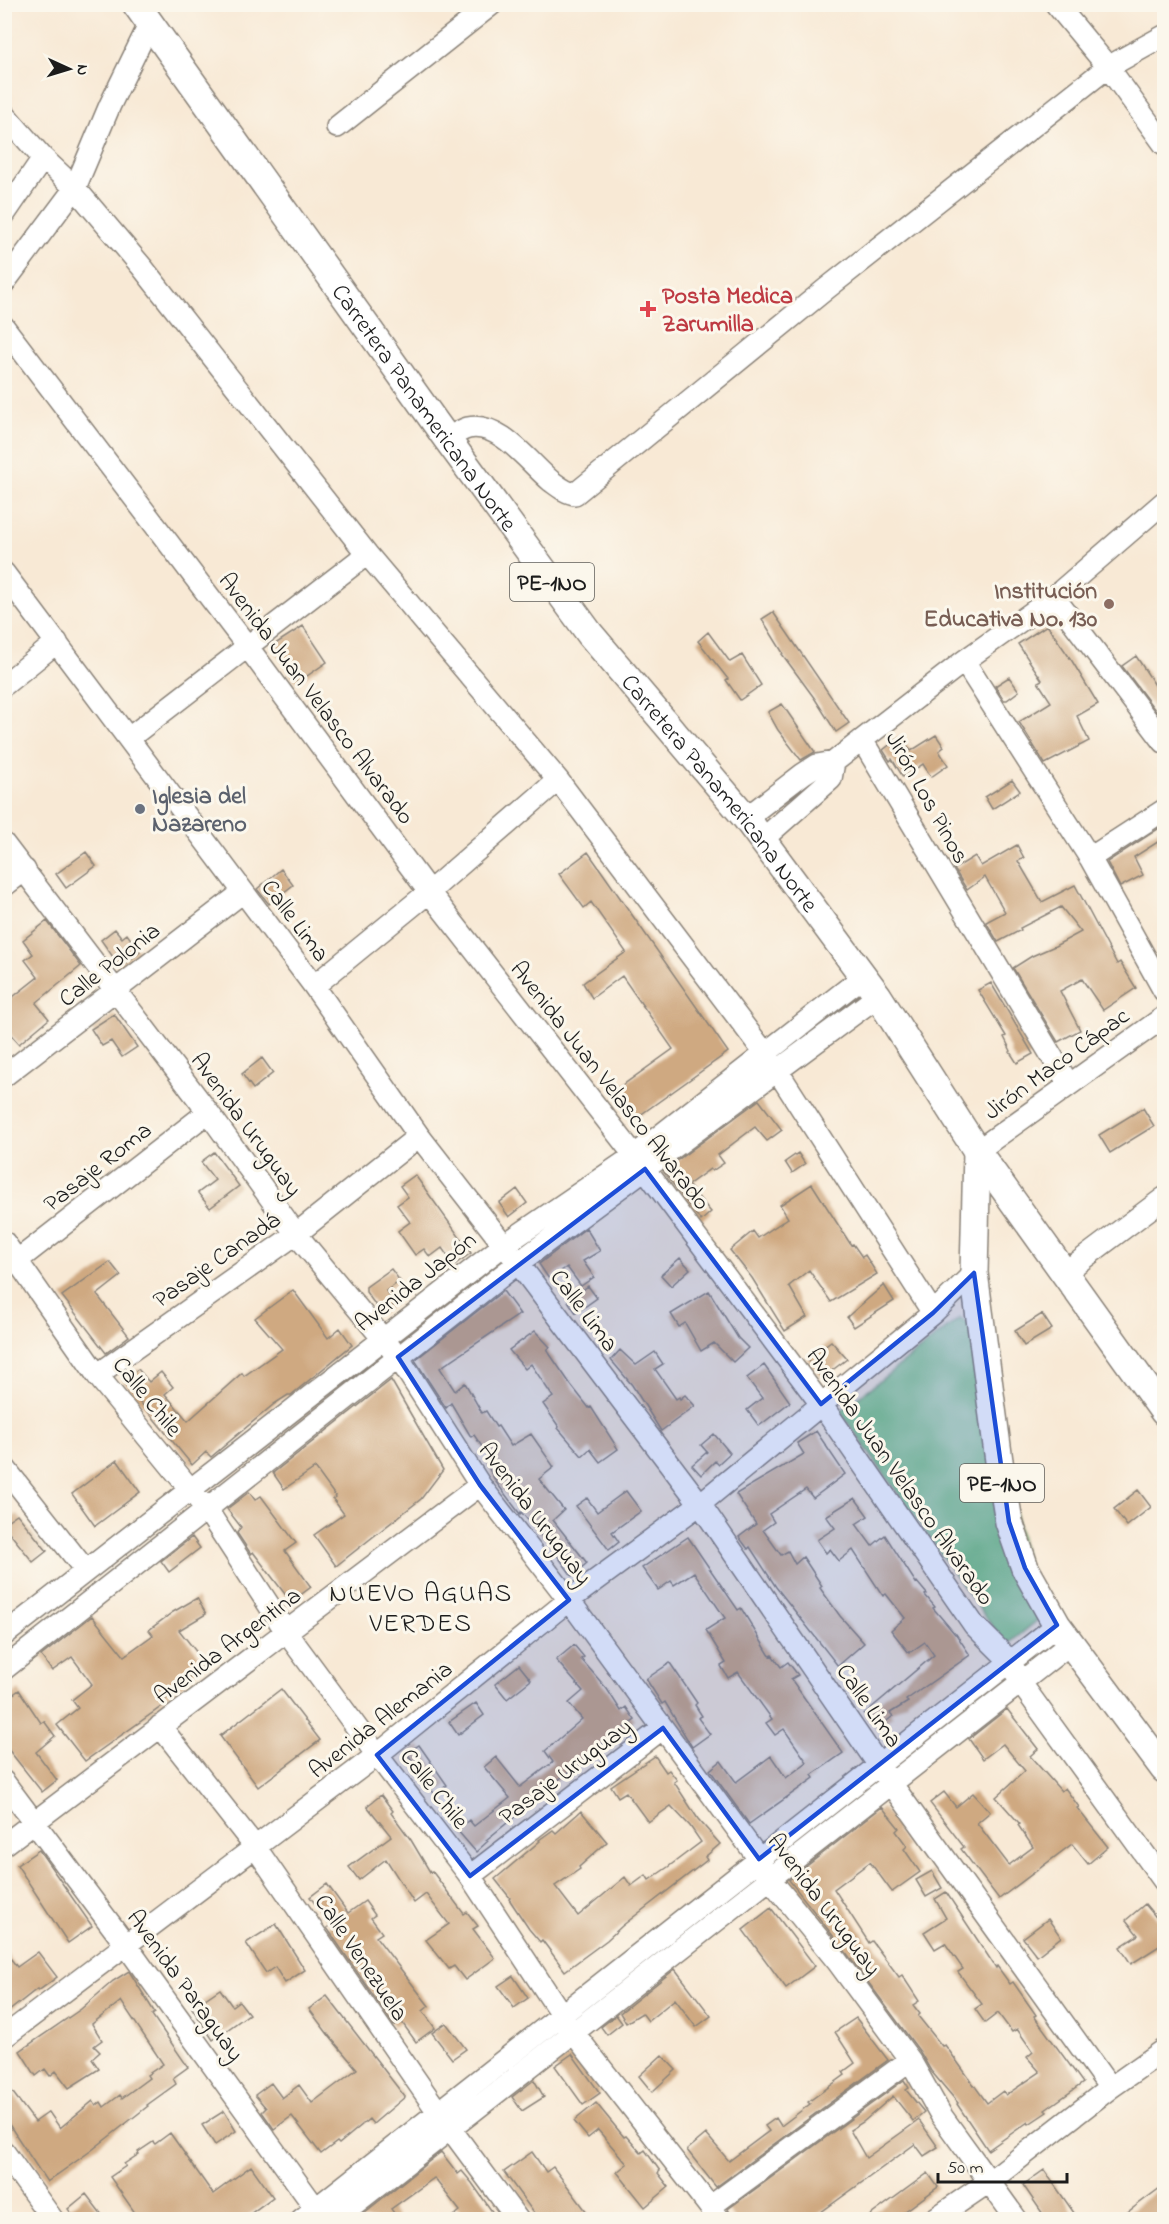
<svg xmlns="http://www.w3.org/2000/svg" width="1169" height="2224" font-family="'Indie Flower',sans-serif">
<rect width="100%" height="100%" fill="#fbf7ec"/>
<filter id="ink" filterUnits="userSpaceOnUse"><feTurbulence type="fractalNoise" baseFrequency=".0167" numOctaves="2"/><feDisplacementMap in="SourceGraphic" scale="12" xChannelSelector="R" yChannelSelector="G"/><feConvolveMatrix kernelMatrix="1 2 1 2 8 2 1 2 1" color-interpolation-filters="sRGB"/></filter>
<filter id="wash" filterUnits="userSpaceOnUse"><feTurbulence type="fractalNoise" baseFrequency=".008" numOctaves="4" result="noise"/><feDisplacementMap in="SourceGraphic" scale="24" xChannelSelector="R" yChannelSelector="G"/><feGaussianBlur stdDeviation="1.35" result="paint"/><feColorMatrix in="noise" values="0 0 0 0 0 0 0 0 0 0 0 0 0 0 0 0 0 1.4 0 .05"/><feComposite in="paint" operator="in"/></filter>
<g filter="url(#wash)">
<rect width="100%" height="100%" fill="#f8e9d5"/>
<path fill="#80c782" stroke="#4e724f" stroke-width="1.5" d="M960,1318L973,1326L1039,1619L1006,1646L840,1412Z"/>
<g id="blocks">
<path fill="#cfa981" d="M773,612L849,723L836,732L815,699L782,654L783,653L762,619Z
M1047,625L1072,661L1098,704L1077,716L1089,741L1045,764L1019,722L1051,702L1038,682L1042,680L1018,644Z
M303,626L327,662L297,683L272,646Z
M708,632L730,662L742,655L761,685L740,700L726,680L728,679L698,641Z
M1136,656L1164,699V722L1122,666Z
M1009,677L1019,691L1007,700H1004L995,686Z
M782,704L815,752L801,760L778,730L768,712Z
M936,735L944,747L939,751L948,765L931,777L923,764L903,777L892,759L890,761L883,750L900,737L911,751Z
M1012,780L1020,791L992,809L985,797Z
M1164,825V838L1134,857L1143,875L1120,887L1107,862Z
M1017,845L1024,858L1018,861L1042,902L1075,885L1117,964L1120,962L1136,988L1103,1010L1082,979L1060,991L1080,1030L1058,1042L1013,968L1032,956L1055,946L1081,932L1061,907L1020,928L1021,930L998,942L986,922L1005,912L985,877L967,890L954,869L975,856L981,866Z
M86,852L96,866L66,888L56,874Z
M588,852L728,1052L636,1118L616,1090L673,1049L622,976L592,998L583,983L626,952L591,902L584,908L559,874Z
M281,869L293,885L269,904L257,889Z
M47,921L81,966L36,1003L49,1019L19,1044L4,1027V1004L38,977L25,960L33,954L23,940Z
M115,929L122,938L127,934L140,952L120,967L101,940Z
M991,983L1033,1054L1017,1063L1010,1052L1011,1051L1004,1037L1006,1036L978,990Z
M114,1014L137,1047L122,1057L111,1041L102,1046L91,1029Z
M262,1058L273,1073L253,1089L242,1074Z
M759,1100L782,1130L767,1141L755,1127L718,1155L724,1163L712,1171L710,1169L688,1185L711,1212L701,1221L663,1171Z
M1143,1108L1154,1126L1110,1153L1099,1135Z
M214,1152L239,1186L210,1208L198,1193L215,1180L201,1162Z
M798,1153L805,1164L792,1173L785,1162Z
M415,1175L471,1253L454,1265L442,1248L430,1257L424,1249L415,1255L398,1231L410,1222L397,1205L408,1197L400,1186Z
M812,1184L851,1245L853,1244L862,1257L865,1255L877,1274L831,1302L809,1270L789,1286L807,1317L785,1331L752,1278L730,1250L753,1231L758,1238L788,1218L780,1205Z
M517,1189L527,1203L509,1217L499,1203Z
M586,1228L600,1251L583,1261L594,1277L581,1286L567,1267L549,1279L539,1264Z
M680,1258L690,1269L671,1286L661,1275Z
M110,1262L121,1276L97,1295L129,1336L106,1353L62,1296Z
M391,1269L400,1281L386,1291L395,1304L382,1314L366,1292V1287Z
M884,1285L894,1301L854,1327L847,1317Z
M588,1286L597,1298L576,1313L568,1301Z
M293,1290L328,1338L340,1328L352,1345L291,1395H288L274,1404L211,1457L206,1452L192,1465L123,1381L138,1369L149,1382L161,1372L173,1387L165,1394L188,1421L242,1373L244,1376L282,1349L255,1318Z
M503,1291L520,1314L440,1368L455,1391L465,1383L482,1413L486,1411L496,1427L498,1426L511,1446L531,1434L554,1467L539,1479L564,1510L553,1520L587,1563L572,1576L552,1548L521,1512L520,1514L496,1482L485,1461L490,1458L474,1435L471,1437L451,1403L446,1408L415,1360Z
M709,1291L738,1338L748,1348L733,1362L714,1343L701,1351L685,1323L679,1327L671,1314Z
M1042,1314L1052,1329L1024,1346L1015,1331Z
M535,1331L550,1347L547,1350L571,1385L589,1408L591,1407L618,1449L600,1462L590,1449L582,1456L558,1428L559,1427L543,1404L553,1397L531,1364L525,1369L509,1350Z
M831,1341L847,1359L822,1378L807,1359Z
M620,1350L636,1365L655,1352L663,1364L655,1369L676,1399L679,1397L680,1399L685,1395L695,1406L661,1431L632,1385L611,1360Z
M764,1365L790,1402L759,1426L747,1410L762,1398L747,1378Z
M391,1380L443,1470L421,1499L336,1566L314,1535L344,1514L333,1499L336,1497L315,1468L284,1489L273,1473Z
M816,1431L845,1474L813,1498L806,1489L769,1514L774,1522L763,1530L781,1555L788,1551L795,1564L803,1557L822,1586L820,1588L840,1616L864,1643L838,1666L776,1587L750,1547L748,1549L739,1537L756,1524L736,1494L804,1454L797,1443Z
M714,1434L730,1453L718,1464L715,1461L701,1475L692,1465L707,1452L701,1445Z
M117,1460L140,1492L95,1526L72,1494Z
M1138,1490L1151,1507L1127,1526L1114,1509Z
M626,1491L641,1511L612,1532L619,1542L609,1550L576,1506L587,1498L597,1512Z
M249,1492L255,1500L261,1496L296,1543L285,1551L311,1587L291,1602L253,1552L251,1554L237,1533L241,1527L227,1509Z
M855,1498L868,1516L856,1524L872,1546L885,1535L916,1583L917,1582L927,1594L925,1595L935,1607L933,1608L955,1634H956L970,1655L906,1700L908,1702L890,1713L893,1716L877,1729L864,1714L934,1655L925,1642L909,1653L891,1630L905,1618L886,1594L883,1596L853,1550L839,1561L830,1549L826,1553L817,1540L835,1528L826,1516Z
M17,1514L47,1551L33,1562L4,1526V1523Z
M192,1537L200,1548L169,1572L161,1561Z
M688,1537L738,1610L741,1608L770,1656L772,1655L781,1667L788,1662L798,1675L791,1679L843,1753L812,1775L814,1778L749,1824L710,1770L721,1761L736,1782L771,1756L786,1778L807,1762L784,1729L775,1735L766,1723L772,1719L738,1672L728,1678L721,1666L726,1663L706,1630L725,1618L694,1572L674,1585L671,1581L658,1590L642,1568Z
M197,1598L206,1614L179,1630L206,1664L183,1682L185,1684L163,1701L165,1704L85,1761L57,1725L78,1708L72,1700L92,1684L72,1657L52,1671L41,1656L92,1616L124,1656L153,1635L149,1630L173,1612Z
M574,1645L584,1657L581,1659L607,1689L621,1711L626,1707L635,1720L586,1756L587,1758L576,1767L530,1800L532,1803L486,1840L488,1841L476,1852L457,1830L469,1820L474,1826L510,1798L484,1767L496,1757L520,1787L553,1762L545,1751L582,1719L569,1703L583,1691L556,1660Z
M670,1663L697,1703L695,1705L702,1716L698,1718L710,1734L692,1747L665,1702L662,1704L646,1679Z
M519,1665L531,1680L507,1699L495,1684Z
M281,1689L320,1740L258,1787L220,1736Z
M19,1690L41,1723L44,1721L55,1736L36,1752L57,1780L42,1792L4,1744V1701Z
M476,1703L484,1715L458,1735L449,1722Z
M1007,1709L1038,1749L1030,1756L1061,1791L1065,1788L1079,1807L1077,1808L1108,1847L1088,1864L1072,1844L999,1899L961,1849L964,1847L930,1803L944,1792L956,1807L973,1793L990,1812L977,1823L1009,1865L1033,1847L1018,1825L1020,1824L996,1797L1025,1771L1003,1744L983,1759L969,1739Z
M419,1745L447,1785L435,1795L407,1753Z
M655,1756L666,1772L669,1770L677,1780L674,1782L698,1819L720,1844L705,1857L707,1860L622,1926L607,1940L565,1971L542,1940L540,1942L529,1929L509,1899L510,1898L495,1879L540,1841L539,1840L553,1830L556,1833L581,1811L607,1842L579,1867L580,1869L555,1886L578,1916L625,1877L631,1886L646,1875L649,1880L668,1867L701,1842L690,1826L671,1806L648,1822L626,1792L618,1797L611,1786Z
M381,1795L393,1811L391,1813L411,1840L430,1872L432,1871L464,1914L467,1912L478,1926L473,1929L495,1958L465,1980L454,1966L449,1969L426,1940L449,1924L426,1894L414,1903L386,1859L359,1880L349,1867L391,1836L367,1806Z
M882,1807L899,1828L896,1831L907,1846L904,1849L920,1872L892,1892L870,1862L834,1889L869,1943L872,1941L899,1977L902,1975L919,2001L913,2005L920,2014L918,2016L942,2046L945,2045L987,2103L1003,2091L1006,2095L1040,2072L1027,2057L1033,2052L1017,2029L1012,2032L998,2013L985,2023L975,2009L982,2004L958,1972L963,1969L945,1943L935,1949L924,1932L946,1918L935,1899L946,1892L996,1968L997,1966L1010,1984L1013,1982L1036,2015L1034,2016L1083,2083L1045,2110L1047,2112L1029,2124L1028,2122L988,2150L957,2104L958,2103L931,2071L920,2052L845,1951L789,1880Z
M39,1850L92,1926L68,1943L17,1865Z
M932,1871L942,1888L926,1897L916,1880Z
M327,1884L348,1913L365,1901L375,1915L371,1918L382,1933L376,1937L429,2006L423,2011L435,2028L416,2042L401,2021L394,2026L327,1928L331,1925L310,1897Z
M1145,1904L1164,1927V1943L1131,1964L1120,1947L1138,1935L1126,1920Z
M771,1908L815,1966L786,1988L743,1930Z
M1048,1919L1061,1937L1037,1956L1023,1938Z
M276,1924L305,1970L285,1983L275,1967L266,1973L246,1943Z
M4,1950L17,1967L38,1952L57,1977L38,1991L37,1989L4,2015Z
M675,1969L711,2016L696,2027L675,1999L648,2021L642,2013L626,2023L620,2013Z
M129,1971L155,2013L152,2015L188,2067L173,2078L176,2084L147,2105L148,2106L92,2150L47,2182L4,2117V2081L35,2122L49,2112L60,2128L93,2101L96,2106L101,2102L104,2107L120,2095L122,2098L149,2078L147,2075L163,2064L121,2001L92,2024L102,2040L94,2046L100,2052L92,2059L99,2069L69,2088L56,2071L50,2076L45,2069L36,2076L20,2051L81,2009L113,1981Z
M513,1976L528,1998L514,2008L498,1986Z
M220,1989L232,2006L239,2001L249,2014L213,2040L192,2008Z
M327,1996L405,2097L373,2124L369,2119L339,2144L337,2142L321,2154L292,2116L274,2129L262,2112L266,2108L255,2095L271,2083L282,2098L299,2085L312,2103L357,2069L330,2037L309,2009Z
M616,2015L622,2023L607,2035L601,2027Z
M856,2018L888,2060L716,2187L687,2150L706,2134L729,2161L769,2131L765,2126L776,2118L781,2126L810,2104L808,2102L845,2075L843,2072L855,2063L835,2032Z
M446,2023L466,2049L452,2059L432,2033Z
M572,2054L600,2093L583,2105L555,2066Z
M662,2055L676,2070L652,2092L639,2076Z
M534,2080L544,2097L522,2111L512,2097Z
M904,2080L909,2088L906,2090L924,2112L913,2121L893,2096L863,2122L850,2130L866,2158L919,2120L938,2147L924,2156L915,2144L810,2220H734L728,2209Z
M596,2103L624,2137L626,2136L641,2153L645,2150L660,2171L658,2173L669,2187L645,2207L617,2172L627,2164L598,2130L588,2138L574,2121Z
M224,2111L236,2131L215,2145L202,2125Z
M170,2133L213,2194L251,2166L273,2197L242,2220H140L110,2177L126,2166L124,2164L139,2154L138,2152L153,2142L155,2144Z
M441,2152L458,2174L462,2171L472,2183L498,2220H449L460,2211L434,2178L391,2209L399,2220H355Z
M532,2152L546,2172L553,2167L593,2220H539L504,2172Z
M1044,2170L1079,2220H1047L1023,2185Z
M928,2173L938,2187L893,2220H864Z
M1164,2185V2220H1117Z
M86,2194L106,2220H76L68,2209Z"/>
</g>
</g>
<g filter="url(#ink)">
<use href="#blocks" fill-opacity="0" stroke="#8a8278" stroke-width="1.5"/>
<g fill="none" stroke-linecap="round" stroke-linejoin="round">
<defs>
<path id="minor" d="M1056,4L1108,67L1164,144
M4,114L43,158L75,188L142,267L367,554L558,780L773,1064L933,1313
M337,127L492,4
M4,215L43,158
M4,283L75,188L110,105L150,23
M4,327L247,646L429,892L645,1169L821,1404L974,1625L1011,1662L1020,1682L1164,1881
M447,439C454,435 460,430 468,428C500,421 529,463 551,481C558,486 566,493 575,494L826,289L1108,67L1164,36
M4,573L314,986L419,1136L518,1263L700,1504L891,1783L1110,2088
M1054,597L1164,742
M964,661L1090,858L1164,991
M4,685L57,642
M129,738L367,554
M746,818L803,774L817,765L834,762L862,740
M763,839L831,779L834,762
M4,844L208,1112L296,1234L398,1357L480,1485L569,1600L759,1859L770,1879L837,1961L910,2060L941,2115L1017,2220
M1090,858L1164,810
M4,886L25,870
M314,986L429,892L558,780
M4,1076L243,892
M1069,1085L862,740L964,661L1054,597L1164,502
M977,1151L1164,1017
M4,1242L97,1375L207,1510L287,1633L377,1755L470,1876L573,2032L720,2220
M18,1260L208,1112
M1064,1273L1164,1198
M97,1375L296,1234L419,1136
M4,1467L86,1571
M4,1635L504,1245L634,1156L864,976
M4,1669L518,1263L878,996
M160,1726L256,1848L438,2112L518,2220
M4,1782L126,1945L324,2220
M4,1845L480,1485
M470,1876L663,1728
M4,2037L377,1755L569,1600L700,1504L933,1313L974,1273
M4,2152L53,2220
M711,2206L910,2060
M301,2220L1057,1625
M334,2220L1071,1643
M933,2220L990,2181L1110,2088L1164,2050"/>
<g id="major">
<path id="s1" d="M136,4L447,439L590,634L746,818L878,996L977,1151L1164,1412"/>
<path d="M977,1151L974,1273L999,1461L1009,1522L1025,1568L1057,1625L1164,1769"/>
</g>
</defs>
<use href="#minor" stroke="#8a8278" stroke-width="24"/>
<use href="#major" stroke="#8a8278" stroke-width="30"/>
<use href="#minor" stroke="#fff" stroke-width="21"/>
<use href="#major" stroke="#fff" stroke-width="27"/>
</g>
</g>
<path fill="#1d4ed8" fill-opacity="0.2" stroke="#1d4ed8" stroke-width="4.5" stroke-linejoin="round" d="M645,1169L821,1404L933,1313L974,1273L1009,1522L1025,1568L1057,1625L759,1859L663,1728L470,1876L377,1755L569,1600L480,1485L398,1357Z"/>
<path fill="#e0444e" stroke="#fbf7ec" stroke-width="2" d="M645 300h6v6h6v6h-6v6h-6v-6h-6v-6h6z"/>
<circle fill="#8d6e63" stroke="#fbf7ec" stroke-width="2" cx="1109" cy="604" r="6"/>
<circle fill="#6b7280" stroke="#fbf7ec" stroke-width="2" cx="140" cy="809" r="6"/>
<g text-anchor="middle" stroke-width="6" stroke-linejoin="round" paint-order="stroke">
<g fill="#fbf7ec" stroke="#5f5e5a" stroke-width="1.5">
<rect x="510" y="563" width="84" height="38" rx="4.5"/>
<rect x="960" y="1464" width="84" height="38" rx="4.5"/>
</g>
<g font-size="22" font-weight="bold" fill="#1c1c1c">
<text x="552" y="590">PE-1NO</text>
<text x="1002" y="1491">PE-1NO</text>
</g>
<g font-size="24" font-weight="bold" fill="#be3a42" stroke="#fbf7ec" text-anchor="start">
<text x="662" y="303">Posta Medica<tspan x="662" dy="28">Zarumilla</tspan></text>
</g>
<g font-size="24" fill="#1c1c1c" stroke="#fbf7ec">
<text dy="8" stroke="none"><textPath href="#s1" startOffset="496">Carretera Panamericana Norte</textPath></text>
<text transform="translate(317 698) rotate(53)" y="8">Avenida Juan Velasco Alvarado</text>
<text dy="8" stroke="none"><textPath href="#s1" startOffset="982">Carretera Panamericana Norte</textPath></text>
<text transform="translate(928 797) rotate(61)" y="8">Jirón Los Pinos</text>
<text transform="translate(296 920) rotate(53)" y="8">Calle Lima</text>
<text transform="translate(109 964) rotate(-38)" y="8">Calle Polonia</text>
<text transform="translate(1056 1063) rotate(-36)" y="8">Jirón Maco Cápac</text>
<text transform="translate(611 1085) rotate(52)" y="8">Avenida Juan Velasco Alvarado</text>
<text transform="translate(247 1124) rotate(54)" y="8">Avenida Uruguay</text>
<text transform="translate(97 1166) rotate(-38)" y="8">Pasaje Roma</text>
<text transform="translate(216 1259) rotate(-35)" y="8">Pasaje Canadá</text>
<text transform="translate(415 1281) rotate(-38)" y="8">Avenida Japón</text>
<text transform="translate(585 1310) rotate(53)" y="8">Calle Lima</text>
<text transform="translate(148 1396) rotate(51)" y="8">Calle Chile</text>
<text transform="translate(901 1476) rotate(55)" y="8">Avenida Juan Velasco Alvarado</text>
<text transform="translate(536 1513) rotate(53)" y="8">Avenida Uruguay</text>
<text transform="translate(227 1645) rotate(-37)" y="8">Avenida Argentina</text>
<text transform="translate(870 1705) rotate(55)" y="8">Calle Lima</text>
<text transform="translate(380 1719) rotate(-38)" y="8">Avenida Alemania</text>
<text transform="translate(565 1771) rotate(-37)" y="8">Pasaje Uruguay</text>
<text transform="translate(435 1788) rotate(52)" y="8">Calle Chile</text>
<text transform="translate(825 1904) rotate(53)" y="8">Avenida Uruguay</text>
<text transform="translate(362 1957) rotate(56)" y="8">Calle Venezuela</text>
<text transform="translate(186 1985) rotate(54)" y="8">Avenida Paraguay</text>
</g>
<g font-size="24" font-weight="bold" fill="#785e54" stroke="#fbf7ec" text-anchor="end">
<text x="1097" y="598">Institución<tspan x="1097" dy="28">Educativa No. 130</tspan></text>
</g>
<g font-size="24" font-weight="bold" fill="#5b616d" stroke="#fbf7ec" text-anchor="start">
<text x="152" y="803">Iglesia del<tspan x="152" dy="28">Nazareno</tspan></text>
</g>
<g font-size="26" letter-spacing="1.5" fill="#1c1c1c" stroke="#fbf7ec">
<text x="421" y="1601">NUEVO AGUAS<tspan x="421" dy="30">VERDES</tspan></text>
</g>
</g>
<rect width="1169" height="2224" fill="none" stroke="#fbf7ec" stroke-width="24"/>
<g transform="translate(69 69) rotate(94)" stroke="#fbf7ec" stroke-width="4.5" paint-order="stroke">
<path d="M0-4.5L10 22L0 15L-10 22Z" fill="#1c1c1c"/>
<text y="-9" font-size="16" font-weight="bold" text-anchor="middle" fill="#1c1c1c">N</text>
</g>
<path d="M938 2173v9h129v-9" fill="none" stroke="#1c1c1c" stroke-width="3"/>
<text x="947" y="2173" font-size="18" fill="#1c1c1c" stroke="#fbf7ec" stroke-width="4.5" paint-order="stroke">50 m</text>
</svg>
